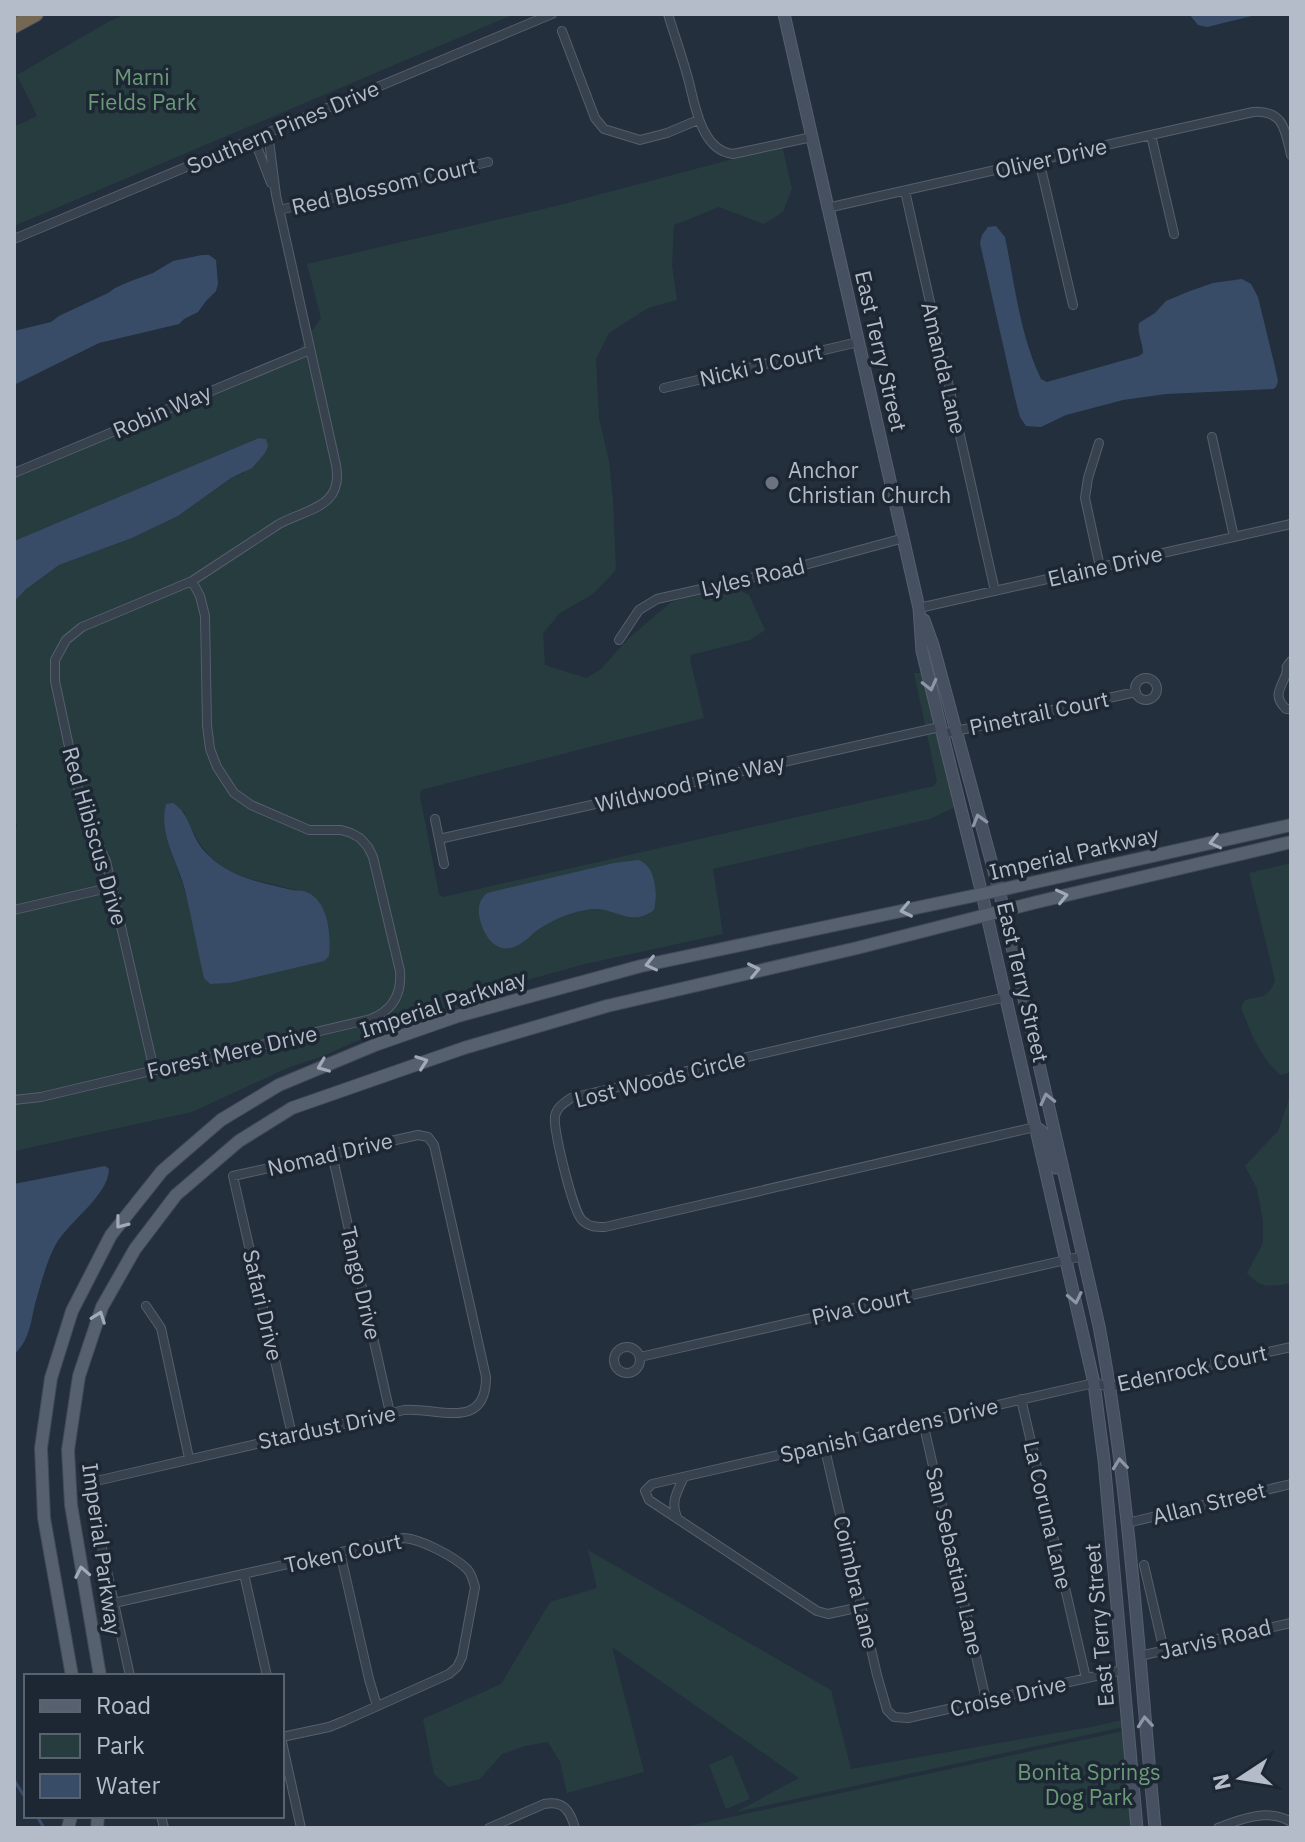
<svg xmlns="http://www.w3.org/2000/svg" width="1305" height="1842" font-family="'IBM Plex Sans',sans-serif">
<rect width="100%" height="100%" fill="#242f3e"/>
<path fill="#263c3f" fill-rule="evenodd" d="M126,14H515L14,226V127L37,116L17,75L108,22Z
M782,146L792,188L783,212L764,224L719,207L674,225L672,265L677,300L648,308L609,333L596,359L599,418L609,461L613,500L616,570L593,594L560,613L543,633L545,665L586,678L600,670L629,638L670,603L705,588L733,587L749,595L765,630L750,640L691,655L690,659L704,718L421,790L420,796L439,894L443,897L934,786L937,781L914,673H922L955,807L930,819L713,869L723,934L585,964L527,980L473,1003L401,1027L366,1037L323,1056L290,1067L192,1112L14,1151V833L17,826L14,813V602L25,590L59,565L132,538L178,516L231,478L244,473L266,439L259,438L14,541V469L294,357L321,318L307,264L556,206ZM166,804L184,812C202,858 223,875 272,884C283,886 292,891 303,890L320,903L266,974L230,983L209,984C201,952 194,919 184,888C176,861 158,833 166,804Z
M1291,863V1082L1289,1073L1280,1075C1257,1052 1253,1037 1241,1008L1245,1000C1263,996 1269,998 1275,980L1249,873Z
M1291,1094L1289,1169L1291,1283C1272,1287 1260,1289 1247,1273L1263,1243V1221L1257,1189L1245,1166L1278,1131Z
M588,1550L831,1690L851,1769L1096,1726L1122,1720L1123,1727L736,1812L799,1778L612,1647L644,1772L567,1793L560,1762L548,1742L525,1746L502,1754L480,1779L449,1787L434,1774L423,1719L501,1684L550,1602L597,1588Z
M1128,1730L1137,1828H681Z
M732,1755L750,1799L726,1809L709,1765Z"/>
<path fill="#394c67" d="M1189,14H1260L1207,27L1198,25Z
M996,226L1005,237C1015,286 1020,335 1041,379L1047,382L1139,356L1143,353C1143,342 1137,335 1139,323L1155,313L1166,301L1190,291L1213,283L1242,279L1251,284L1258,297L1275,367L1278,381L1276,387L1273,389L1166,394L1123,400L1066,415L1041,427L1026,426L1020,417L1015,398L980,243L982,235L988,227Z
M202,255H209L216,260L218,284L216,291L206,301L198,312L184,319L179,324L99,343L14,385V331L51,322L59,316L108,293L115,288L131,281L153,273L173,261Z
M259,438L266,439L268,446L265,453L252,468L231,478L178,516L132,538L59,565L25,590L14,602V541Z
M173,803C187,812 189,825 196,839C200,848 209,856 216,862C238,879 266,884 292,890C296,891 300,890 304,891C329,899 331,935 329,956L324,961L230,983L210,984L204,978C197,948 192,919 185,890C178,862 158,835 166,804Z
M638,860C656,865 658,894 654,910C630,927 619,909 594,909C589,909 581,911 576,912C561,916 548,923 536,931C530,936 524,943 516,946C495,956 482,933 479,915C478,906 480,899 487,893L614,863Z
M105,1166L109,1169C108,1196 70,1220 56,1244C47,1260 42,1280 37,1297C31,1316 31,1341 14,1354V1184Z"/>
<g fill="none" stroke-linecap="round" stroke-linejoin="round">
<path stroke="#394c67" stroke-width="3" d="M14,1780L26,1799
M37,1816L44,1828"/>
<defs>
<path id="street" d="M668,14C675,37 683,59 689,82C695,106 702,151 733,154L812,137
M562,31L595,118L604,129L640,140L667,133L698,120
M1151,135L1174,234
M254,139L271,183
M1039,160L1073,305
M905,191L995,591
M827,208L1253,112C1284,110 1285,130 1291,155
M279,210L488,162
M14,239L552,14
M664,388L858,342
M1212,437L1234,537
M1099,443L1088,478L1085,498L1100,567
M14,473L310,350
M919,608L1291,524
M619,640L639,610L657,599L786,570L904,538
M1291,661C1283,672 1289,661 1286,674C1281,689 1272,695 1286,709H1291
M1135 689a11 11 0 1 1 22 0a11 11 0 1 1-22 0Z
M942,734L1136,692
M435,819L444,864
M439,839L940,727
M14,910L112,887
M1006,997L571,1098C564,1103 557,1107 555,1116C553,1129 573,1212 582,1220C589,1227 596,1227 605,1227L1035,1127
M154,1070L106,861L86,818L80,798L55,681V660L66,640L82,627L192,581L279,524C306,509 344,508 336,465L276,195L268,133
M14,1100L41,1097L371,1019C393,1010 402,994 400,971L373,857L368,847L360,838L351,833L341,830H309L251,805L234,793L217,767L210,749L207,725L205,616L200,596L192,581
M332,1154L390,1413
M146,1306L161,1328L189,1458
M614 1360a13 13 0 1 1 26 0a13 13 0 1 1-26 0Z
M640,1357L1083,1256
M1021,1399L1086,1678
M923,1422L986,1700
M824,1445L877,1675L887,1710L894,1717L908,1718L1123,1670
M677,1517C670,1502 678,1490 684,1477
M1127,1523L1291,1484
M340,1552L369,1679L377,1706
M1144,1565L1164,1651
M244,1574L267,1676
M114,1603L404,1538C421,1539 455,1557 467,1569C472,1574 473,1581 475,1587L462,1657L457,1667L449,1674L344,1721L329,1727L282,1737
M861,1607L828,1614L817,1611L649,1500L645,1491L652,1484L1094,1383L1111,1387L1291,1347
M1139,1656L1291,1623
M130,1676L98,1530L92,1498V1482L404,1410C438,1407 486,1432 486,1377L434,1145L428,1137L418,1135L233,1176L292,1435
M282,1742L301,1828
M161,1816L164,1828
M489,1828L544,1804C563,1800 570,1810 575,1828
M1218,1828C1240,1819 1270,1808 1291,1822"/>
<path id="secondary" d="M784,14L919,608L922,651L982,894L1094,1383L1104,1460L1137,1828
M924,620L933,645L999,890L1099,1326C1130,1491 1139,1661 1155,1828
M1035,1127C1050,1133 1052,1154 1056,1168"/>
<path id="primary" d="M72,1676L44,1518L41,1448L51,1378L72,1311L111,1235L162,1171L221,1120L279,1085L375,1045L458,1016L641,966L982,894L1291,825
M100,1676L71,1505L68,1450L79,1376L102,1307L135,1249L176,1195L239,1141L292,1108L464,1048L607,1006L857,948L1037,902L1291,842
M68,1828L71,1816
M97,1828L98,1816"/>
<path id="highway" d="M14,26L36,14"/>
</defs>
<use href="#street" stroke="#565f6c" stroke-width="10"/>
<use href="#secondary" stroke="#565f6c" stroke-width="13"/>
<use href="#primary" stroke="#414a57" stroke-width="14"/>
<use href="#highway" stroke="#434c59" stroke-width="16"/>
<use href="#street" stroke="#38414e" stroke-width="8"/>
<use href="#secondary" stroke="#465061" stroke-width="11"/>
<use href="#primary" stroke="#56606e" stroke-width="12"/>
<use href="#highway" stroke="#746855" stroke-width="14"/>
</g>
<defs><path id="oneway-chevron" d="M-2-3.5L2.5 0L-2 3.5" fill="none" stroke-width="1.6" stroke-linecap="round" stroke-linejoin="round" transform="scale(2)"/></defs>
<g stroke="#8e96a5">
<use href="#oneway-chevron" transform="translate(930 685) rotate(76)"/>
<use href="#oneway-chevron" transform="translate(979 820) rotate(-106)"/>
<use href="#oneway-chevron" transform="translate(1047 1099) rotate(-103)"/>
<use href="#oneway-chevron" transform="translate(1075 1298) rotate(78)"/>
<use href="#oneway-chevron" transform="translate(1120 1464) rotate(-96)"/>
<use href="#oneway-chevron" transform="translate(1145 1722) rotate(-95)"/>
</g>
<g stroke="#a1aab7">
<use href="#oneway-chevron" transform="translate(1215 842) rotate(167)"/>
<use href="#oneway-chevron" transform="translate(1062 896) rotate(-13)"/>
<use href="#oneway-chevron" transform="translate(906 910) rotate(168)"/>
<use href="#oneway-chevron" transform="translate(651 964) rotate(167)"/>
<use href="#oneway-chevron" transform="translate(754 970) rotate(-12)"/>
<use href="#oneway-chevron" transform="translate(422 1062) rotate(-20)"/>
<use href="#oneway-chevron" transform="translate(323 1066) rotate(158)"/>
<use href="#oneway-chevron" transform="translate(121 1223) rotate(128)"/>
<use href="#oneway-chevron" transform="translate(99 1317) rotate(-70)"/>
<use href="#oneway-chevron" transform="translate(82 1572) rotate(-101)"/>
</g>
<circle fill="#6b7280" stroke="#1d2633" stroke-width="3" cx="772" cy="483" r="8"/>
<g text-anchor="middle" stroke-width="7" stroke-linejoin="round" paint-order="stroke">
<g font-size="22" fill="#6b9a76" stroke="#1d2633">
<text x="142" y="85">Marni<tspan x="142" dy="25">Fields Park</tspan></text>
<text x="1089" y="1780">Bonita Springs<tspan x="1089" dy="25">Dog Park</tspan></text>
</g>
<g font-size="22" fill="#b4bcc9" stroke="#1d2633">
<text transform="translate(283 127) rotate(-23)" y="8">Southern Pines Drive</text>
<text transform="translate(1051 158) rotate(-13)" y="8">Oliver Drive</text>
<text transform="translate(384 186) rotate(-13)" y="8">Red Blossom Court</text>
<text transform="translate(881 351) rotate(77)" y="8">East Terry Street</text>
<text transform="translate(761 365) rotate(-13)" y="8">Nicki J Court</text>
<text transform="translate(944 368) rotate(77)" y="8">Amanda Lane</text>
<text transform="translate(162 411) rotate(-23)" y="8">Robin Way</text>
<text transform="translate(1105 566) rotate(-13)" y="8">Elaine Drive</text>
<text transform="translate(753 577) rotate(-13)" y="8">Lyles Road</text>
<text transform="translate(1039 713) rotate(-12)" y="8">Pinetrail Court</text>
<text transform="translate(690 783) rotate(-13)" y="8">Wildwood Pine Way</text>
<text transform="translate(95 836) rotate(74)" y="8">Red Hibiscus Drive</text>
<text transform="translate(1074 853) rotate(-13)" y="8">Imperial Parkway</text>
<text transform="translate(1023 982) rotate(77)" y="8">East Terry Street</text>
<text transform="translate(443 1004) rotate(-18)" y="8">Imperial Parkway</text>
<text transform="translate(232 1052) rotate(-13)" y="8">Forest Mere Drive</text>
<text transform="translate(660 1079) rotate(-14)" y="8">Lost Woods Circle</text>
<text transform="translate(330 1154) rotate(-13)" y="8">Nomad Drive</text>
<text transform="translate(361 1283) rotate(77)" y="8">Tango Drive</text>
<text transform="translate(263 1305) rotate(77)" y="8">Safari Drive</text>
<text transform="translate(861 1306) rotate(-13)" y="8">Piva Court</text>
<text transform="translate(1192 1368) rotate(-12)" y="8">Edenrock Court</text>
<text transform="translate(327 1427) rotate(-12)" y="8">Stardust Drive</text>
<text transform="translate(889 1430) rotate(-13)" y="8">Spanish Gardens Drive</text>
<text transform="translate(1209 1503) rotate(-14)" y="8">Allan Street</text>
<text transform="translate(1048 1515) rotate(77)" y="8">La Coruna Lane</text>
<text transform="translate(102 1549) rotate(82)" y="8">Imperial Parkway</text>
<text transform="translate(343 1553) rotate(-12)" y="8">Token Court</text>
<text transform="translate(955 1561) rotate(77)" y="8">San Sebastian Lane</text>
<text transform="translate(856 1582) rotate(77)" y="8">Coimbra Lane</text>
<text transform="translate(1099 1625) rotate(-95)" y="8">East Terry Street</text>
<text transform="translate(1215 1639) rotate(-13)" y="8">Jarvis Road</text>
<text transform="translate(1008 1696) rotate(-13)" y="8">Croise Drive</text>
</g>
<g font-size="22" fill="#b4bcc9" stroke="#1d2633" text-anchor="start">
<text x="788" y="478">Anchor<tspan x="788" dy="25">Christian Church</tspan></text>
</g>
</g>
<rect width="1305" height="1842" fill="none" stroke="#b4bcc9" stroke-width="32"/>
<rect x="24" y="1674" width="260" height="144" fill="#1d2633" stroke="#59626f" stroke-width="2"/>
<rect x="40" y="1700" width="40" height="12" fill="#56606e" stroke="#59626f" stroke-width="2"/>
<text x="96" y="1714" font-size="24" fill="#b4bcc9">Road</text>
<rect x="40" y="1734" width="40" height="24" fill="#263c3f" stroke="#59626f" stroke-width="2"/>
<text x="96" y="1754" font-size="24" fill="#b4bcc9">Park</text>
<rect x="40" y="1774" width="40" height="24" fill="#394c67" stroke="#59626f" stroke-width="2"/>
<text x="96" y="1794" font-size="24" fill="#b4bcc9">Water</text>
<g transform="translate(1241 1778) rotate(258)" stroke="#1d2633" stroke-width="6" paint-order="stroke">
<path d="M0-6L14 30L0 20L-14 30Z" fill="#b4bcc9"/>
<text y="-12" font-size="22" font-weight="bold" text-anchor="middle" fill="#b4bcc9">N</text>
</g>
</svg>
